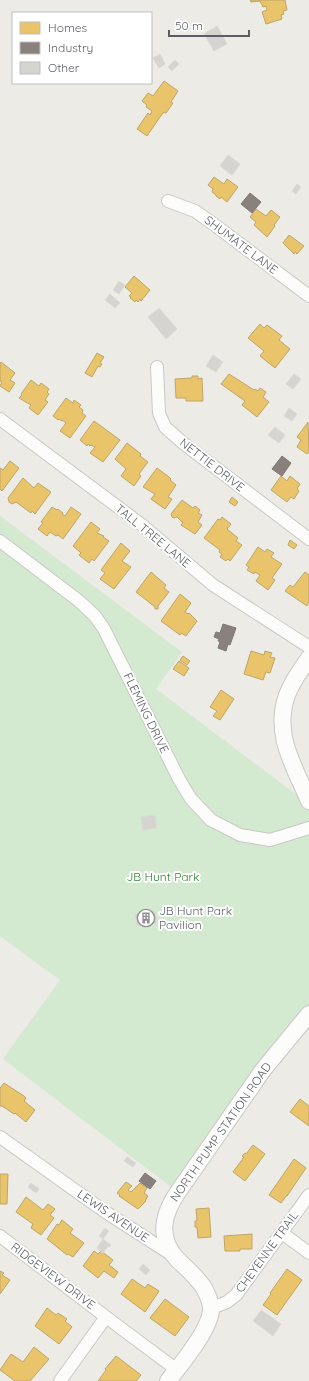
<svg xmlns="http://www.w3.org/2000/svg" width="309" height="1381" font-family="Quicksand,sans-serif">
<rect width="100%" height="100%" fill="#ecebe6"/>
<path fill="#d3e9d0" d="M0,516L182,652L156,689L309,804V1014L178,1192L3,1059L60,980L0,936Z"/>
<path fill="#e9c46a" stroke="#bea668" d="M250,0H285L287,10L283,11L284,14L281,15L282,19L266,24L262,12L267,10L266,6L263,7L260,1L251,2Z
M164,81L178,91L171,102L173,103L166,113L164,112L160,117L147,136L137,129L148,113L150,115L152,111L146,107L147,105L142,101L148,93L153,96Z
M214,177L224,184L227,179L238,187L227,202L221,197L220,199L216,196V195L212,192L213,189L208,185Z
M256,209L266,216L271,210L280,217L274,225L275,226L267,237L254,225L256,222L250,217Z
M289,235L304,246L297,254L295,252L294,254L283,243Z
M134,276L150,290L141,301L140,299L138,302L136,300L135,302L130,298L131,297L129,296L132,293L125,287Z
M260,324L264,328L267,325L282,336L279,340L290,349L275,368L260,356L264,351L248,338Z
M97,353L104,357L100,363L102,364L100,367L98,366L92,377L85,373Z
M1,362L15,373L10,380L15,383L9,392L0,386L2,382L0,381V363Z
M229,374L254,390L255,389L258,391L260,388L266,392L263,397L269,402L257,417L242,405L245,401L221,384Z
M192,376H198V379L202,378L203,401H186V398H176L175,379L192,378Z
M31,380L39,386L41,383L49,389L47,392L49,394L45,400L48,402L38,415L29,408L31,405L19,398L22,395L21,394Z
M66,398L73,403L74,400L81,405L79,407L83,410L82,413L86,416L70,438L60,431L66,423L62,420V421L59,419L58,420L53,416Z
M94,421L120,440L103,462L90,453L95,447L91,445L90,446L88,444L87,446L80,440Z
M308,422L309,452L307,454L297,447L301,440L297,437Z
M127,443L141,454L140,456L148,462L139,474L141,476L134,486L121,476L126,469L115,459Z
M10,461L19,468L2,491L0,489V468L3,470Z
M157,468L169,477L171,479L170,480L176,485L168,497L172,499L165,509L151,499L155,494L143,487Z
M281,476L287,481L290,476L300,484L297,489L299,491L294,499L291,497L287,502L271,490Z
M23,478L34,488L38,483L51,492L35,514L32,511L31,513L16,502L12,504L9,502L8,498Z
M232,497L238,502L235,506L229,502Z
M182,500L193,508L195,506L200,510L198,513L202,515L198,522L202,525L195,534L181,525L183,522H182L177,517L174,518L172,517L171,514Z
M52,507L57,510L58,509L63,513L62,514L65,516L71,507L81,514L63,539L58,535L56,536L50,532L47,536L38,529L43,523L41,522Z
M222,517L231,524L227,529L238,538L236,541L242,545L230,561L228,559L226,561L220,557L222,554L219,552L220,550L204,538L218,519L220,520Z
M91,522L100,529L97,533L104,536L103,537L109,541L94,561L92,559L89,563L79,555L81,553L73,546Z
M290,540L297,545L294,549L288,545Z
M121,543L130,551L122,561L131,567L114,589L100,579L105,573L101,570Z
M258,547L265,552L267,549L274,553L271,557L282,564L272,578L275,580L268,590L256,581L260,575L255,572L254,574L247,570L249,567L246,565Z
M151,572L166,585L164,588L169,592L158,606V609H155V607L136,592Z
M305,572L309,575V602L307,606L285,591L290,585L293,587Z
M180,594L191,603L185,612L188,614L189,613L197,621L186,636L181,633L180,635L161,621Z
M251,651L264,655L265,651L272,653L270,657L275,658L270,673L266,672L263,680L244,674Z
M183,656L190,661L187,665L180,660Z
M179,661L189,668L184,676L173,669Z
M221,690L234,699L220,720L213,716L217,711L210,707Z
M4,1083L24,1096L26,1098L24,1101L35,1110L26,1122L15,1113L14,1114L2,1106H0V1088Z
M300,1099L309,1106V1126L290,1112Z
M253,1145L265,1154L245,1181L233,1172L244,1157L242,1156L245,1153L246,1154Z
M294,1159L306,1168L287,1196V1195L281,1203L269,1195Z
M0,1174H8L7,1204H0Z
M126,1182L132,1186L128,1190L131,1192L140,1183L147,1188L144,1193L148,1196L145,1201H146L138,1209L119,1196L120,1195L117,1193Z
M26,1197L43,1210L48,1204L55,1209L50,1215L54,1218L41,1235L31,1228L33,1224L16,1212Z
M209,1208L211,1237L198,1238L197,1227H195V1221H197L196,1209Z
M62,1220L73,1229L70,1233L84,1243L73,1257L68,1254L67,1255L47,1239L57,1224L59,1225Z
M252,1234V1249H240V1251H225L224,1236Z
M94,1251L98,1254L101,1251L113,1260L109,1265L118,1272L114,1278L104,1271L98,1278L83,1266Z
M287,1269L302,1280L277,1315L263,1305L271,1294L270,1293Z
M0,1271L4,1273L2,1275L10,1280L0,1294Z
M132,1279L145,1288L148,1284L159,1291L145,1312L121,1294Z
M165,1299L189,1317L175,1336L150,1318Z
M47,1308L56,1315L58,1313L67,1319L65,1321L72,1327L59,1344L35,1326Z
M34,1347L49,1359L30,1381H15L0,1370L11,1354L23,1362Z
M116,1356L141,1375L136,1381H98L106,1370L105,1369Z"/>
<path fill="#8a817c" stroke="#7c7775" d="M250,193L261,202L252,213L241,204Z
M282,456L291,463L282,476L272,469Z
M223,624L236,628L230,645L228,644L226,651L218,648L220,642L218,641L219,639L214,637L216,632L220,633Z
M145,1173L156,1181L150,1189L139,1181Z"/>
<path fill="#d6d4d1" stroke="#dcdad5" d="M217,26L227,44L214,51L204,34Z
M160,54L165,64L159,68L153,58Z
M175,60L179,64L172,71L168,67Z
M228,155L240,164L232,175L220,166Z
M297,184L301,187L296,194L292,191Z
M119,281L125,285L119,294L113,290Z
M110,294L120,303L115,308L105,300Z
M159,308L177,329L166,339L148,317Z
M213,355L223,362L216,372L206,366Z
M294,374L301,379L293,389L286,384Z
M289,408L297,414L292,421L284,416Z
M275,427L285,435L279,443L268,435Z
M155,815L157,828L143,830L141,817Z
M155,911L157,923L137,926L135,914Z
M127,1157L136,1163L133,1167L124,1161Z
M31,1183L39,1189L36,1193L28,1187Z
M105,1228L109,1231L103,1239L99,1236Z
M103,1239L111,1245L109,1247L108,1246L103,1253L97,1248Z
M143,1264L150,1270L146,1275L139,1269Z
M261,1310L281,1324L273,1336L253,1321Z"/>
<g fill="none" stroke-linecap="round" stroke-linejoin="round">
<defs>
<path id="minor" d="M168,201L195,211L212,223L309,296
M157,367L159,413L165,427L183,443L309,539
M0,419L142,525L213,585L309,647
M0,541L79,601L95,616L104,629L179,779L191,799L211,820L240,835L270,840L309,828
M0,1137L107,1213L174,1256
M282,1233L309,1253
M0,1236L106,1317L60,1381
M212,1308L227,1302L236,1295L309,1195
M106,1317L177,1370"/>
<path id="tertiary" d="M309,658C301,669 292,682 287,695C273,734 294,766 309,801
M168,1381C180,1365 212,1328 211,1308C211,1301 207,1294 204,1288C197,1277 186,1268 177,1259C157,1237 163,1214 178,1192L263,1070L309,1014"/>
</defs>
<use href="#minor" stroke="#c8c8c7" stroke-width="14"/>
<use href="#tertiary" stroke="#c8c8c7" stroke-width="18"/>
<use href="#minor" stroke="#fcfcfb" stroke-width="12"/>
<use href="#tertiary" stroke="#fcfcfb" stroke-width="16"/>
</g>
<defs>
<symbol id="building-ring" viewBox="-11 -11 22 22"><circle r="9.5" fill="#fff" stroke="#8e9092" stroke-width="1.5"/><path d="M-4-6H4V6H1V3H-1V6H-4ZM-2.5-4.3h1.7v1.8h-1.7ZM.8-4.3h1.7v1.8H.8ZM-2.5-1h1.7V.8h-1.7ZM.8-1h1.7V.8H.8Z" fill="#8e9092"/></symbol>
</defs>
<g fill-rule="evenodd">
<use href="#building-ring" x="136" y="908" width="20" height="20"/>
</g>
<g text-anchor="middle" stroke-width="4" stroke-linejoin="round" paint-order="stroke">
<g font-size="12" fill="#5b5f65" stroke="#fff">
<text transform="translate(241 245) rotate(37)" y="4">SHUMATE LANE</text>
<text transform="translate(212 465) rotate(38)" y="4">NETTIE DRIVE</text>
<text transform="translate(153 536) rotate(39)" y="4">TALL TREE LANE</text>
<text transform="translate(146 713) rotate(64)" y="4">FLEMING DRIVE</text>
<text transform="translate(221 1132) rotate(-55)" y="4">NORTH PUMP STATION ROAD</text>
<text transform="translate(113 1216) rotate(34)" y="4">LEWIS AVENUE</text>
<text transform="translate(267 1252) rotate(-54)" y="4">CHEYENNE TRAIL</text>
<text transform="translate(53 1276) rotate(37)" y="4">RIDGEVIEW DRIVE</text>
</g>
<g font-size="12" fill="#2f8732" stroke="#fff">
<text x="163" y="881">JB Hunt Park</text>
</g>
<g font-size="12" fill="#5b5f65" stroke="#fff" text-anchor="start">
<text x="159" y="915">JB Hunt Park<tspan x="159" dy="14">Pavilion</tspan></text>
</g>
</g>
<rect x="12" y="12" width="140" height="72" fill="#ffffff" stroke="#bdbfc1"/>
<rect x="20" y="22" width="20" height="12" fill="#e9c46a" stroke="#bdbfc1"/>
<text x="48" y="32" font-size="12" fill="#5b5f65">Homes</text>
<rect x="20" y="42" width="20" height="12" fill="#8a817c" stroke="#bdbfc1"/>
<text x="48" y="52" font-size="12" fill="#5b5f65">Industry</text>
<rect x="20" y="62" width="20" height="12" fill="#d6d4d1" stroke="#bdbfc1"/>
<text x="48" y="72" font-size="12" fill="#5b5f65">Other</text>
<path d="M169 30v6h80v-6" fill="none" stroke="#5b5f65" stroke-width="2"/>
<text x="175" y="30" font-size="12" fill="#5b5f65" stroke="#ffffff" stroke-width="3" paint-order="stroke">50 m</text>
</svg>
